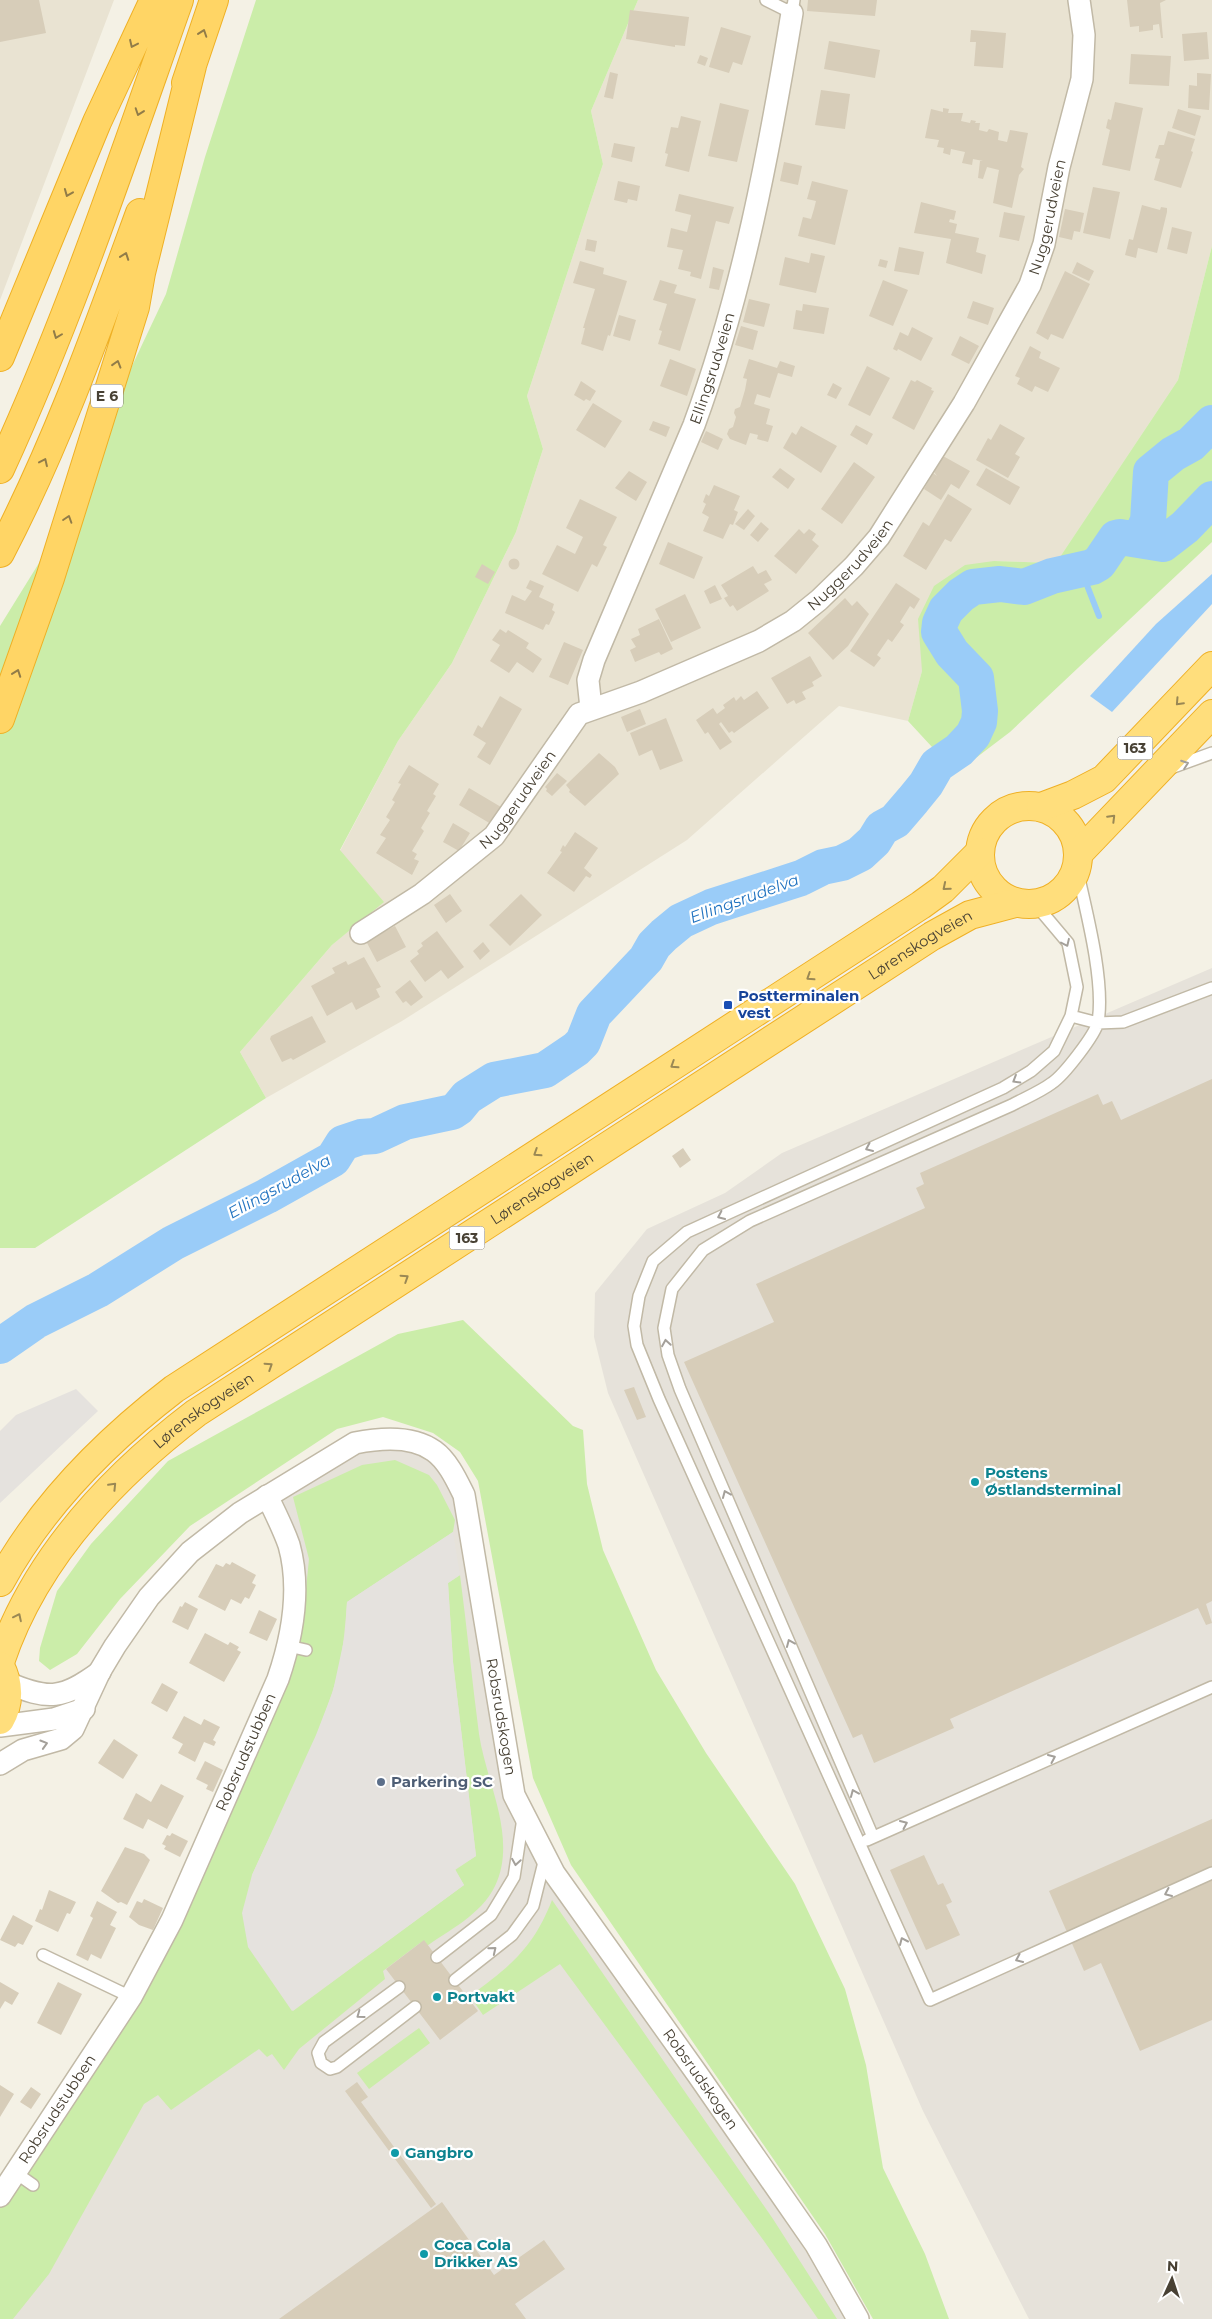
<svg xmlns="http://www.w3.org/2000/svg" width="1212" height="2319" font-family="Montserrat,sans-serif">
<rect width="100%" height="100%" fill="#f4f1e5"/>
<path fill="#e9e3d2" d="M0,0H114L0,300Z
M638,0H1212V246L1178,380L1056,563L994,561L922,647V671L908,721L839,706L687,840L402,1021L266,1098L240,1052L332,945L383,902L340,851L398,741L452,663L516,532L543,449L527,396L603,164L591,111Z"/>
<path fill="#e6e2da" d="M1212,968V2319H1029L923,2111L608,1393L594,1337L595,1293L647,1229L725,1193L782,1153Z
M400,1445L435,1463L453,1491L508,1798L640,2009L796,2234L844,2319H0V2212L166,1918L300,1620L304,1558L274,1494L354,1450Z"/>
<path fill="#cbeda9" d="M256,0H638L591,111L603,164L527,396L543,449L516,532L452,663L398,741L340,850L384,902L332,945L240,1052L266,1098L35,1248H0V626L39,563L166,294L205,157Z
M1212,246V542L1010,732L956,773L908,721L922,671L918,619L934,586L965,565L994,561L1056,563L1178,380Z
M463,1320L573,1426L583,1430L587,1484L603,1550L656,1670L706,1753L795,1884L845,1989L866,2065L883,2168L925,2254L949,2319H873L825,2234L571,1865L533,1778L478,1481L460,1452L433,1433L383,1417L337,1429L190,1526L120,1599L77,1654L50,1670L39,1661L40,1648L57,1591L91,1544L168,1461L398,1334Z
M395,1460L429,1475L437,1485L455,1520L453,1532L347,1602C345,1632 342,1664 332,1693C312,1755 279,1815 252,1875L293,2011L464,1885L455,1870L476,1856L453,1662L448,1583L460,1575C467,1628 472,1681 479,1734C486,1782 518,1838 495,1886C481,1915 449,1930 424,1948L420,1943L383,1971L385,1979L299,2049L284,2070L272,2054L267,2057L259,2049L171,2110L158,2095L144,2104L49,2274L13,2319H0V2197L171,1916L302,1628L309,1559L293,1497L362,1465Z
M552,1900L773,2219L837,2319H818L764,2241L560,1964L483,2015L470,1996C510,1966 533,1949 552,1900Z
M419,2028L430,2043L369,2089L357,2073Z"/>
<path fill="#e5e2de" d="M76,1389L98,1411L0,1503V1431L16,1415Z
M453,1532L460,1575L448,1583L453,1662L476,1856L455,1869L464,1885L292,2011L248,1947L242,1913L252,1875L316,1735L333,1691L345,1635L347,1602Z"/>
<path fill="#9accf8" d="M1212,574V604L1112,712L1090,696L1156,624Z"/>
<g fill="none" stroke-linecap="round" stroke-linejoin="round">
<path stroke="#9accf8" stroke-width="6" d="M1081,570L1099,616"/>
<path stroke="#9accf8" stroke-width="36" d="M1139,540L1148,521L1151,472L1173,454L1191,444L1212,423
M0,1346L36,1321L98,1290L173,1243L267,1196L333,1159L343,1143L361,1137L375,1136L405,1122L452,1112L458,1108L467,1097L494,1080L545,1070L576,1049L583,1042L594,1014L646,959L654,945L664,935L681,921L711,907L801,878L823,867L842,863L860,854L874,841L882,828L895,821L913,800L926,784L937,765L959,750L973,735L979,722L980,711L976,678L952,653L939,632L940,623L946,610L961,595L973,587L1000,584L1024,587L1052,576L1092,567L1099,563L1116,538L1120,537L1163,544L1185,527L1212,499"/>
</g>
<path fill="#d7cdb9" d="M0,0H39L46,33L0,42Z
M808,0H877L875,16L807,11Z
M1127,0H1166L1160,3L1163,38H1161L1159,24L1153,25V30L1139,32V26L1130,27Z
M630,10L689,17L685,46L675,45V47L626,39Z
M721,27L751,36L742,65L733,62L729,73L709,67Z
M971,30L1006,33L1003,68L974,66L976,42H970Z
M1207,32L1209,59L1184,61L1182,34Z
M829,41L880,50L875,78L824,69Z
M1131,54L1171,56L1169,86L1129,84Z
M700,55L708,58L705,66L697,63Z
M610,72L618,74L613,99L604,97Z
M1197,73L1211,74L1209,110L1188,108L1189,85L1197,86Z
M821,90L850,94L845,129L815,125Z
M1115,102L1143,108L1130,171L1102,165L1110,130L1106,128L1108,119L1111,120Z
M720,103L749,110L737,162L708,156Z
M943,108L949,109L948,113H963L961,121L970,123L971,120L976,121L975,123H980L979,130L987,132L989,129L999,132L998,140L1007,142L1010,130L1028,133L1021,167L1024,169L1019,175L1012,208L993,203L999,170L987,167L983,179L978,178L980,161H983L973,159L972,165L962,163L965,152L951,149L950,155L943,153L944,148L937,147L939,140L925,138L931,109L943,112Z
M1178,109L1201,116L1195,136L1172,128Z
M681,116L701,121L689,172L665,166L668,154L665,153L671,127L678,128Z
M1168,131L1195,139L1191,151L1193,152L1181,188L1154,180L1160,159L1155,158L1159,145H1164Z
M614,143L635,147L632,162L611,157Z
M784,162L802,166L798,185L780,181Z
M618,181L640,186L637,201L628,199L627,203L614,200Z
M812,181L848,190L835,245L798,236L803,217L811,219L814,209L816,201L807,199Z
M1093,187L1120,192L1110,239L1083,233Z
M679,194L734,207L729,224L716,221L701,279L690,276L691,272L678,269L683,250L667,247L671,228L687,232L691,215L675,211Z
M921,202L956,211L954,220L950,219L949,222L957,224L955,233L979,238L976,252L986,255L982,274L946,263L951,239L914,233Z
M1142,205L1160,210L1161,207L1167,208V212L1157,253L1138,248L1136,258L1125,255L1129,239L1133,240Z
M1065,209L1084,213L1080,232L1074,231L1072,240L1059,237Z
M1004,212L1025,216L1019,241L999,237Z
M1172,227L1192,232L1187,254L1167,249Z
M587,239L597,241L595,252L585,250Z
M899,247L924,252L919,275L894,271Z
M811,253L825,256L816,293L779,285L785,257L809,263Z
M880,259L888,261L886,268L878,266Z
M580,261L604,268L603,274L627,281L610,336L608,335L603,351L581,344L585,328H583L595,289L573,283Z
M1077,262L1094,271L1089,281L1072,273Z
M713,267L724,270L719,290L709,288Z
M1065,271L1090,284L1063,339L1051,334L1048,340L1036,333Z
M660,280L677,285L674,293L696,299L680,351L658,344L662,331L659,330L667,304L653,300Z
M883,280L908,290L893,326L869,316Z
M749,299L770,304L764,327L743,322Z
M973,301L994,308L988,325L967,318Z
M803,304L829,308L824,334L793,329L796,310L802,311Z
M619,315L636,320L630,341L613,336Z
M741,326L758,331L753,350L735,345Z
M912,327L933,338L921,361L898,349L897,351L893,349L900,332L908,336Z
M960,336L979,346L969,364L951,355Z
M1030,346L1041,352L1039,358L1060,368L1048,392L1035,386L1032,392L1017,384L1020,378L1015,376Z
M670,359L696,369L687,396L660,386Z
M749,359L777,368L780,361L795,366L792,377L778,373L770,398L757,394L754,404L770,409L766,424L773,426L768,442L757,439L758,435L750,433L746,445L730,439L727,434L729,429L733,427L736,417L734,413L735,409L740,407L745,390L747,379L743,378Z
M867,366L890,378L870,416L848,405Z
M911,380L915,382L917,380L932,388L931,390L934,391L914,430L892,418Z
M581,381L596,391L590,401L586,399L584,401L574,395Z
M833,383L842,388L836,399L827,395Z
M593,403L622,421L605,448L576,430Z
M653,421L670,427L666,437L649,430Z
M1000,424L1025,438L1015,454L1020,457L1008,478L976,460L988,438L991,440Z
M856,425L873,434L867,445L850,435Z
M801,426L837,446L821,473L783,448L792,432L796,435Z
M706,431L723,439L718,450L701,442Z
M943,456L970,471L959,489L951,484L941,500L924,489L933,473L937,476L934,472Z
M854,462L875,477L842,524L821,509Z
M780,468L795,479L788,489L772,477Z
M986,468L1020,487L1010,505L976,485Z
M629,471L647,482L636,501L615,488Z
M714,485L740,496L734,510L738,512L733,525L730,524L723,539L703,531L709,517L702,513L706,504L703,502L706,494L709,496Z
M948,494L972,509L951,542L945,539L926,570L903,556L923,522L929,526Z
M580,499L617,517L603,545L607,547L597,567L592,564L578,592L542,574L557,545L575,554L583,537L566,528Z
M748,509L755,516L744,530L735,524Z
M761,522L769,529L758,542L750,535Z
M799,529L804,534L809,529L816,534L812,540L819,546L796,574L774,556Z
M668,542L703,557L694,579L659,564Z
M508.5 564a5.5 5.5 0 1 1 11 0a5.5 5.5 0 1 1-11 0Z
M482,564L495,572L488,584L475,577Z
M753,566L758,574L766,570L772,580L764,584L769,591L737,611L733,605L730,607L724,598L728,596L721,585Z
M530,580L544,586L539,597L554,604L552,610L555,612L549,625L546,624L543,630L505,613L512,595L525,601L532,591L526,588Z
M896,583L920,599L914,609L910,606L900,622L904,625L892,642L888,639L877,655L881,658L874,667L850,651Z
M715,585L722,599L710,604L704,591Z
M685,594L701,628L671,642L655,609Z
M845,598L852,606L857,601L869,614L848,646L833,660L808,633Z
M659,619L673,649L661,655L659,652L635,662L630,650L636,647L631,639L640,635L638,629Z
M500,629L506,633L508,630L529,643L526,648L542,659L533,673L517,662L509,673L490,661L500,645L492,640Z
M564,642L583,650L568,685L549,677Z
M810,656L822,676L812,682L814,686L802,692L806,699L796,704L794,700L787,704L771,678Z
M757,691L769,708L734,733L732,731L729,733L721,722L719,724L732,742L720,750L708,732L705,734L696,720L713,708L717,714L725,708L723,705L734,697L736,701L741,696L744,700Z
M500,696L522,709L490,765L477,757L486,743L473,735L478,725L482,728Z
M640,709L646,724L627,732L621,717Z
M666,718L683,761L660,770L652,750L639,756L630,733Z
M599,753L615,767L619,774L585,806L569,792L570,790L566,785Z
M409,765L439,784L433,794L436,796L427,811L430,813L421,828L424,831L412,851L417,854L414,859L419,861L412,875L376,853L386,838L380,835L390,820L386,817L395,802L392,800L401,784L398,783Z
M557,773L567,781L552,796L546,791L547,789L545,787Z
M469,788L501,807L491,824L459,805Z
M453,823L470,833L459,851L443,842Z
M575,832L598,848L584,868L592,875L590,878L586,876L574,892L547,873L562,852L560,851L563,845L565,847Z
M450,894L462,911L446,923L434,905Z
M521,894L542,915L510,946L489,925Z
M395,926L406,947L377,962L366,941Z
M437,931L464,967L448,979L441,970L425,982L410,961L419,954L417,951L423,946L421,943Z
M483,942L490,951L480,960L473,951Z
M364,957L381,987L376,989L380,997L356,1010L352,1002L327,1016L311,986L335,973L332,968L346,961L348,965Z
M410,980L423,997L411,1006L406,1001L403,1003L395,992Z
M312,1016L326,1042L293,1060L291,1058L282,1062L270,1039L271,1036Z
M1212,1079V1601L1206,1604L1212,1623L1206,1625L1198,1608L950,1719L954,1728L874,1763L862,1734L853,1738L684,1362L774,1322L756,1284L925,1208L916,1188L924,1184L920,1173L1098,1094L1103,1105L1112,1101L1121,1120Z
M683,1148L691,1160L680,1168L672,1156Z
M634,1387L646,1417L637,1420L624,1390Z
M232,1562L256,1575L252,1583L256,1585L249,1599L245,1597L241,1604L231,1599L225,1611L198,1597L216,1564L223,1567L226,1563L230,1565Z
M185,1602L198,1609L188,1630L172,1622L180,1606L182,1607Z
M259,1610L277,1619L267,1641L249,1633Z
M205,1633L228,1645L230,1642L239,1647L237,1650L241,1652L224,1682L189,1663Z
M162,1683L178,1692L167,1712L151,1703Z
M184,1716L201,1725L204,1719L220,1727L213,1740L216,1742L214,1746L204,1742L195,1762L178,1753L183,1744L172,1738Z
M114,1739L138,1755L123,1779L98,1763Z
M205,1761L223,1770L213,1792L206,1789L208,1785L196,1779Z
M161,1784L184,1796L167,1829L148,1819L143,1829L123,1819L136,1793L151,1802Z
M1212,1819V2020L1140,2051L1101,1963L1084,1971L1049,1891Z
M172,1833L188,1841L180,1857L164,1849L166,1846L162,1844L167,1835L170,1836Z
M125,1847L144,1854L150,1860L127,1905L121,1902L118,1903L101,1891Z
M924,1855L938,1885L943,1883L952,1902L946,1905L960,1935L926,1950L890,1870Z
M49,1890L76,1902L70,1914L67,1913L58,1932L35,1921L40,1909L42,1910Z
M144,1899L163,1908L153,1930L139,1925L129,1917L137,1901L142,1903Z
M97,1901L117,1912L110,1925L116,1928L101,1959L91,1954L88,1961L76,1955L93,1918L90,1916Z
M13,1915L33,1926L23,1945L18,1943L15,1947L0,1940Z
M424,1940L478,2011L440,2040L386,1969Z
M0,1982L19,1993L12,2005L5,2001L0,2009Z
M58,1982L82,1994L61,2035L37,2023Z
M357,2082L368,2097L361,2102L436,2204L431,2208L345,2091Z
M0,2085L14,2094L0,2117Z
M31,2087L41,2094L31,2109L20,2102Z
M442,2202L494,2275L544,2240L565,2269L515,2304L526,2319H279Z"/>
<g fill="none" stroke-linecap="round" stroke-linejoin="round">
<defs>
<path id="service" d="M766,0L792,13L794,0
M1168,769L1212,753
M1036,905L1068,943L1077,987L1071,1016L1054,1051L1031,1071L1003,1088L687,1232L653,1261L639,1296L634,1326L637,1345L659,1399L930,2000L1212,1873
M1071,1016L1098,1023L1123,1022L1212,988
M288,1646L306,1650
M873,1837L680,1389L668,1355L664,1328L672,1289L703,1250L750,1221L1012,1105C1025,1098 1040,1092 1052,1083C1064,1075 1095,1035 1098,1022C1105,982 1086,910 1077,870
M867,1840L1212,1687
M43,1955L131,1997
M437,1957L491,1915L514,1877L523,1818
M455,1980L512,1935L533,1906L545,1858
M399,1987L324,2042L318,2053L321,2063L330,2069L337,2067L415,2007
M16,2173L33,2185"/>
<g id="minor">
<path id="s1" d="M591,708L588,680L594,660L694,425C743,292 769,152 792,13"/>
<path id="s2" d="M361,933L422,894L494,836L579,714L641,692L759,641L793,621L819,600L854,566L879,537L964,403L1030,285L1044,244L1059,167L1082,79L1084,35L1079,0"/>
<path d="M6,1682C49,1701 63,1699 100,1672"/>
<path d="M0,1726L54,1719L84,1709"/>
<path id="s3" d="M0,1764L23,1750L61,1739L73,1729L100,1671L115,1646L149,1597L190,1552L240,1513L355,1443C380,1438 412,1435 434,1451C448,1461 457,1481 464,1495L514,1795L554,1873L698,2075L816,2245L858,2319"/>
<path id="s4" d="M0,2196L131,1997L172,1920L278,1679C292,1638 301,1588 289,1545C283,1528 275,1512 267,1496"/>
</g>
<g id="trunk">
<circle cx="1029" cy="855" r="49"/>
<path d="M1041,807L1073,795L1104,779L1212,666"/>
<path d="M1079,853L1212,714"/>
<path d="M0,1582C42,1505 105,1442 174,1389L921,905L943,889L980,852"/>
<path id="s5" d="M0,1662C34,1560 112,1477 196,1413L932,936L970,915L1015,903"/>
<path d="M0,1666C9,1683 10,1703 0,1720"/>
</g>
<path id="motorway" d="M186,83L214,0
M0,357L97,122L154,0
M0,469C70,317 123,158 179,0
M0,553C57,444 98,328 140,213
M0,719L50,578L135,307L141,273L192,66"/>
</defs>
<use href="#service" stroke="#c1b9a6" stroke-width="14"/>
<use href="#minor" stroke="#c1b9a6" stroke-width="24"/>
<use href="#trunk" stroke="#efb025" stroke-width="30"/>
<use href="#motorway" stroke="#efb025" stroke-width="30"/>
<use href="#service" stroke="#fff" stroke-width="11"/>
<use href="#minor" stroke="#fff" stroke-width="21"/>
<use href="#trunk" stroke="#ffde7c" stroke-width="28"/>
<use href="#motorway" stroke="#ffd565" stroke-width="28"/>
</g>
<defs><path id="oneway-chevron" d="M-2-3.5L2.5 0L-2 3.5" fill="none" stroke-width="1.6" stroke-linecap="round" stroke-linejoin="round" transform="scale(1.25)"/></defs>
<g stroke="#917c48">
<use href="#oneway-chevron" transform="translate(203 33) rotate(-71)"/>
<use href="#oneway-chevron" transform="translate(133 44) rotate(115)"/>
<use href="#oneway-chevron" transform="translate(139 112) rotate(109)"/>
<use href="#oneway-chevron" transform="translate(68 193) rotate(112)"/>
<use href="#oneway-chevron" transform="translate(125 256) rotate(-70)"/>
<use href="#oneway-chevron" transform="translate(57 335) rotate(111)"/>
<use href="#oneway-chevron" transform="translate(117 364) rotate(-73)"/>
<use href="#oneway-chevron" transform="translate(44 462) rotate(-65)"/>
<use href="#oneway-chevron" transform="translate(68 519) rotate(-72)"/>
<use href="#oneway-chevron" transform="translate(17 673) rotate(-70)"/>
</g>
<g stroke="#9a8854">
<use href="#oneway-chevron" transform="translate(1179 702) rotate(133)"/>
<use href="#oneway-chevron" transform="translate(1112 818) rotate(-45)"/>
<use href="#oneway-chevron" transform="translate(946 887) rotate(140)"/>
<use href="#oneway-chevron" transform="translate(810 977) rotate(147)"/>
<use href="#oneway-chevron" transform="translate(674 1065) rotate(147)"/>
<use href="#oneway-chevron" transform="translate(537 1153) rotate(147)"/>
<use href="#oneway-chevron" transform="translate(405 1278) rotate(-33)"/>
<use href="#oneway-chevron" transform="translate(269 1366) rotate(-33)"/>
<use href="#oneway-chevron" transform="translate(113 1486) rotate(-46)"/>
<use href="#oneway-chevron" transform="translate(18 1617) rotate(-64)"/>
</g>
<g stroke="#a4a09a">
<use href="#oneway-chevron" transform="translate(1185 764) rotate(-20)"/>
<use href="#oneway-chevron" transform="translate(1066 943) rotate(65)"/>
<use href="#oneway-chevron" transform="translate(1016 1080) rotate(149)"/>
<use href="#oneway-chevron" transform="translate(869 1148) rotate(156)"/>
<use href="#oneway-chevron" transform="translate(721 1216) rotate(155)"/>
<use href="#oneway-chevron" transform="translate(666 1343) rotate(-99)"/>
<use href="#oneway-chevron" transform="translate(726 1494) rotate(-113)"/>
<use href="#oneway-chevron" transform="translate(790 1643) rotate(-113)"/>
<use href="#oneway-chevron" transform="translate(44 1744) rotate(-17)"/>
<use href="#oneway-chevron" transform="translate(1052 1758) rotate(-24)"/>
<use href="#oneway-chevron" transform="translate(854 1793) rotate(-113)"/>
<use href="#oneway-chevron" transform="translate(904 1824) rotate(-24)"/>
<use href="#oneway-chevron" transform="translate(516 1862) rotate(99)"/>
<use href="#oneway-chevron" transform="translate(1168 1893) rotate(156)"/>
<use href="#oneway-chevron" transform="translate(903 1941) rotate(-114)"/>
<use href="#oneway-chevron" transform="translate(493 1950) rotate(-39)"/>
<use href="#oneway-chevron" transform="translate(1019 1959) rotate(156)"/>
<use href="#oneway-chevron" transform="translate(360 2015) rotate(144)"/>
</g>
<rect fill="#1a4fb4" stroke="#fff" stroke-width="2" x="723" y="1000" width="10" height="10" rx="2.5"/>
<g fill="#0f9aa8" stroke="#fff" stroke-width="2">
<circle cx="975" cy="1482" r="5"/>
<circle cx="437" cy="1997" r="5"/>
<circle cx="395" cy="2153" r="5"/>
<circle cx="424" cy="2254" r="5"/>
</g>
<circle fill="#5c6f8a" stroke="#fff" stroke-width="2" cx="381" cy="1782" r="5"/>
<g text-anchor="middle" stroke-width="4.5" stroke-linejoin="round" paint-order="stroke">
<g fill="#fff" stroke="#7f7a71" stroke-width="1">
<rect x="91" y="384.5" width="32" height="23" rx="4"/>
<rect x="1117.5" y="736.5" width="35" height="23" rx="4"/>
<rect x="449.5" y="1226.5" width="35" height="23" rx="4"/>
</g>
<g font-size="14" font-weight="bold" fill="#484134">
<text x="107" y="401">E 6</text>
<text x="1135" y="753">163</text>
<text x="467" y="1243">163</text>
</g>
<g font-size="15" fill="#484134" stroke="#fff">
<text dy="5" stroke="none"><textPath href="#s2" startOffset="1032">Nuggerudveien</textPath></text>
<text dy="5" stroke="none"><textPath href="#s1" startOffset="364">Ellingsrudveien</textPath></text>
<text dy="5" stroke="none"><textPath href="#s2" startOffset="628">Nuggerudveien</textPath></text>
<text dy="5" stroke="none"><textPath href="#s2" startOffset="208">Nuggerudveien</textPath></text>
<text dy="5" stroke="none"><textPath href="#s5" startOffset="1184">Lørenskogveien</textPath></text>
<text dy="5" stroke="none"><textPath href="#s5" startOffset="734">Lørenskogveien</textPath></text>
<text dy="5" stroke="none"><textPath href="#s5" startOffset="329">Lørenskogveien</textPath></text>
<text dy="5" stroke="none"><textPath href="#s3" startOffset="854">Robsrudskogen</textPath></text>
<text dy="5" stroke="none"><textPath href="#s4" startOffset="509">Robsrudstubben</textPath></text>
<text dy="5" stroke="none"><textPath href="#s3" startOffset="1274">Robsrudskogen</textPath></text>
<text dy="5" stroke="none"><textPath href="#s4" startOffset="104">Robsrudstubben</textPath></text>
</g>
<g font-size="15" font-weight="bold" fill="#164399" stroke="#fff" text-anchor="start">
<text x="738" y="1001">Postterminalen<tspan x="738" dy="17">vest</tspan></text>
</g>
<g font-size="15" font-weight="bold" fill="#0d838f" stroke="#fff" text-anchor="start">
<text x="985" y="1478">Postens<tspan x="985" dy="17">Østlandsterminal</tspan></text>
<text x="447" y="2002">Portvakt</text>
<text x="405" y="2158">Gangbro</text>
<text x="434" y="2250">Coca Cola<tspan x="434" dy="17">Drikker AS</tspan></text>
</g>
<g font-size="15" font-weight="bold" fill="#4e5e75" stroke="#fff" text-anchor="start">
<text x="391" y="1787">Parkering SC</text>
</g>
<g font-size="16" font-style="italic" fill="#2173c0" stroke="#fff">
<text transform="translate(744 898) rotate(-20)" y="6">Ellingsrudelva</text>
<text transform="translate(279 1186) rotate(-29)" y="6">Ellingsrudelva</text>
</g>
</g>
<g transform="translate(1172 2279) rotate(3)" stroke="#ffffff" stroke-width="4" paint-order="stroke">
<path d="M0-4L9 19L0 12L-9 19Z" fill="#484134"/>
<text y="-8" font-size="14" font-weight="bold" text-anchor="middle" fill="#484134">N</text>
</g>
</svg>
